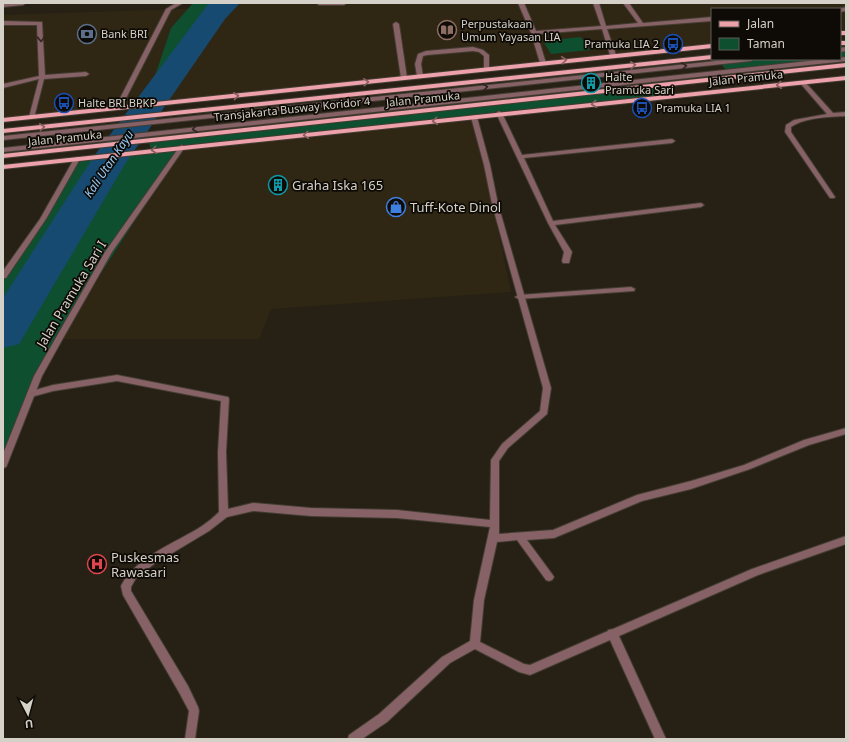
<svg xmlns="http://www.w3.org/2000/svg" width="849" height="742" font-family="'Noto Sans',sans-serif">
<rect width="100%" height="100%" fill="#272115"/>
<path fill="#302614" d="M220,3H846V33L840,34V9H712V47L3,120V15L211,8Z
M474,117L511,292L271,309L259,339H60L182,147Z"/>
<path fill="#0e4f30" d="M193,3H214L188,35L163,78L153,82L171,28Z
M581,37L590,50L551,54L543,41Z
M846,49V59L728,72L719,62L751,59H840V50Z
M656,85L666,97L182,148L58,340L31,394L3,466V279L79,161L151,151L149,141Z"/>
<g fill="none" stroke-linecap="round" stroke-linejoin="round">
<path fill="#164a71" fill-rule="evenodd" d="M209,3H240L225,19L125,164L19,344L3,348V298L94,156Z"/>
<defs>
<path id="service" d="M316,3H347L344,5H319Z
M518,3H524L536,31L601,26L593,3H599L606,26L638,23L623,3H629L643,23L712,17V21L607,29L616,55L613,57L610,55L602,29L537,34L546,63L543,65L540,63L531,33Z
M846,7V11L840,12V9H838Z
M3,21L42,22L45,75L86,72L89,74L86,76L44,79L34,118H30L29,117L39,79L3,88V84L39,76L37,25H3Z
M396,22L399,24L407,78L404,80L401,78L393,24Z
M473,47L483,50L489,55V69L484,68V56L479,52L473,51L427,55L423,56L421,64L423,76L420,78L417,76L415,64L418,54L426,51Z
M846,47V51L840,52V48Z
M846,57V61L3,152V148Z
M735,59H754L751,61L3,140V136Z
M803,81L805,82L833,113L846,112V116C829,117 806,117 791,127V132L835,197L834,198H830L785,132L786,125L794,120L827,114L801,84V82Z
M499,111L502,113L522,155L672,139L675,141L672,143L524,158L553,221L701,203L704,205L701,207L555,225L572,252L569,263H563L562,261L564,252L548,223L496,113Z
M631,287L635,289L634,291L519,299L515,297L519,295Z"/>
<path id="minor" d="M3,3H26L23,5L3,7Z
M176,3H183L171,10L121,108L116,109L115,108L166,9Z
M474,115L477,117L490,165L498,204L551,388L547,414L508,448L499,461V534L553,530L637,495L691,481L744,465L804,440L846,428V434L809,445L750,469L691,489L642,501L554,538L527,540L552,574L554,577L552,580L549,581L546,580L517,540L497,542L484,600L480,642L524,664L530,665L608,631V630L613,629L752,569L846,536V544L758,575L619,636L666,739H655L610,640L530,675L519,672L475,649L450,663L387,722L362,739H348L349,735L379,714L442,657L470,641L474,600L490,527L397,518L311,516L253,511L227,517L209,531L154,564L136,578L131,587V591L188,686L198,707L199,711L195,739H185L189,711L180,694L123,595L121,586C135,557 176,543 202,526C208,522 214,517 219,512L218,452L221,401L117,381L53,391L31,397L27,394L28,392L53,385L117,375L228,397L229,399L226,452L228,509L253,503L311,508L397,510L490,520L491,460L502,444L540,411L543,388L492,204L484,165L471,117Z"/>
<path id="tertiary" d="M182,145L185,147L112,252L62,340L42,376L7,465L6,467L3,468V454L34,376L105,252L180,146Z
M77,157L80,159L46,219L6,278H3V271L40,219L74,159Z"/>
<path id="primary" d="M840,31H846V35H840Z
M840,41H846V45H840Z
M712,44V48L3,122V118Z
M712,55V59L3,133V129Z
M846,63V67L3,158V154Z
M846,76V80L3,169V165Z"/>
</defs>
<use href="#service" stroke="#433d32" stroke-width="2"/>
<use href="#minor" stroke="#433d32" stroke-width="2"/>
<use href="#tertiary" stroke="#433d32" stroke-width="2"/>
<use href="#primary" stroke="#433d32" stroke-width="2"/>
<use href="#service" fill="#866166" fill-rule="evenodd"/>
<use href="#minor" fill="#866166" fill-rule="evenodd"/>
<use href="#tertiary" fill="#866166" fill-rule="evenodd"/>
<use href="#primary" fill="#eda1ab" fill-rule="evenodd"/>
</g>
<defs><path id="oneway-chevron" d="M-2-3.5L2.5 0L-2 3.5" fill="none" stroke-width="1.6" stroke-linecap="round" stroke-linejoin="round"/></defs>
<g stroke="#322523">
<use href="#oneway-chevron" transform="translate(41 39) rotate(88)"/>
<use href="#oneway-chevron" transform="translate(684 66) rotate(-6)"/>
<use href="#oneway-chevron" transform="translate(485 87) rotate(-6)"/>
<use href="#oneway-chevron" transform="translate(195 129) rotate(174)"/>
</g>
<g stroke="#895e61">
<use href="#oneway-chevron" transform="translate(564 60) rotate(-6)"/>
<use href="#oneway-chevron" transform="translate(633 65) rotate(-6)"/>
<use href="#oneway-chevron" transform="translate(366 82) rotate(-6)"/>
<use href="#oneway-chevron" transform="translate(779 85) rotate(174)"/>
<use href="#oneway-chevron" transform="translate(236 96) rotate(-6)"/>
<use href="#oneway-chevron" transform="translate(594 104) rotate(174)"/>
<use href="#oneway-chevron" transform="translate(435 121) rotate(174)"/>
<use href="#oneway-chevron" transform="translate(42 127) rotate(-6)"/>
<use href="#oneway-chevron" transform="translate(306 135) rotate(174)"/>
<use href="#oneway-chevron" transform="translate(154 150) rotate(174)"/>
</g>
<defs>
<symbol id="library-ring" viewBox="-11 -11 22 22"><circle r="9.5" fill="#0e0b06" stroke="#8d6e63" stroke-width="1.5"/><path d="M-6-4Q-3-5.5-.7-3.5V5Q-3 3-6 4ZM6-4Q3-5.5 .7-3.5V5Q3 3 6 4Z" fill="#8d6e63"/></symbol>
<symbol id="bank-ring" viewBox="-11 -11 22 22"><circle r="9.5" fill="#0e0b06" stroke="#5c6f8a" stroke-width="1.5"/><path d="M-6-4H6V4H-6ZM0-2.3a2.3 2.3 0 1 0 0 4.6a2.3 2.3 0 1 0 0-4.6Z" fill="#5c6f8a"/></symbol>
<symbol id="bus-ring" viewBox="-11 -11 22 22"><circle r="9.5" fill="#0e0b06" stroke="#1a4fb4" stroke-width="1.5"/><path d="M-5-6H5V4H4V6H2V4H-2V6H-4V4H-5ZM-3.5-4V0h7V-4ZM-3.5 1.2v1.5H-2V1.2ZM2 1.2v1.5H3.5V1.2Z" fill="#1a4fb4"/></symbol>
<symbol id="building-ring" viewBox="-11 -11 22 22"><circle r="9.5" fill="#0e0b06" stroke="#0f9aa8" stroke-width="1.5"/><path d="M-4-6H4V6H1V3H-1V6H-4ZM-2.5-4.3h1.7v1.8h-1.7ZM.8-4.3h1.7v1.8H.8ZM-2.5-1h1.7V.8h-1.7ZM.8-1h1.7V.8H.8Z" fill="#0f9aa8"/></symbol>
<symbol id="shop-ring" viewBox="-11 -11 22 22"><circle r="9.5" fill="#0e0b06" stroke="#3f7fe0" stroke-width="1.5"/><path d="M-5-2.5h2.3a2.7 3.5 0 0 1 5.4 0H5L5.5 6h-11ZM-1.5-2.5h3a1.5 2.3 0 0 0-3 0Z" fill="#3f7fe0"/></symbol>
<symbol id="hospital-ring" viewBox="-11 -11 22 22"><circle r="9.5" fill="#0e0b06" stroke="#e0444e" stroke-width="1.5"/><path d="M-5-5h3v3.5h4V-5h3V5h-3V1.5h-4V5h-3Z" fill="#e0444e"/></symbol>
</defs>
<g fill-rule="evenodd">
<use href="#library-ring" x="436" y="19" width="22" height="22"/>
<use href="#bank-ring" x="76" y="23" width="22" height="22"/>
<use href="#bus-ring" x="662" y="33" width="22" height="22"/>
<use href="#building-ring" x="580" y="72" width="22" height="22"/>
<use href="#bus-ring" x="53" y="92" width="22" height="22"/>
<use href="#bus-ring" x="631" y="97" width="22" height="22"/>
<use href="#building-ring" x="267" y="174" width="22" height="22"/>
<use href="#shop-ring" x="385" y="196" width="22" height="22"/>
<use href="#hospital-ring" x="86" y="553" width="22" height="22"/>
</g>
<g text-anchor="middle" stroke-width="3.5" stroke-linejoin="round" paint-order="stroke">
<g font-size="11" fill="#d5d1c9" stroke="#0e0b06" text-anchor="start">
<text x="461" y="28">Perpustakaan<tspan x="461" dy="13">Umum Yayasan LIA</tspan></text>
<text x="101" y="38">Bank BRI</text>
<text x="659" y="48" text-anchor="end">Pramuka LIA 2</text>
<text x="605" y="81">Halte<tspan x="605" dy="13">Pramuka Sari</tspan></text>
<text x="78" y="107">Halte BRI BPKP</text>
<text x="656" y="112">Pramuka LIA 1</text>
</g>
<g font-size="11" fill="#d5d1c9" stroke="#0e0b06">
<text transform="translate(746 78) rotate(-6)" y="4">Jalan Pramuka</text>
<text transform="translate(423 99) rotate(-6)" y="4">Jalan Pramuka</text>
<text transform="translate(292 109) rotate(-6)" y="4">Transjakarta Busway Koridor 4</text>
<text transform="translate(65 138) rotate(-6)" y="4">Jalan Pramuka</text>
</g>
<g font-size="12" font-style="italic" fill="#98cbf7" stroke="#0e0b06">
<text transform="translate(109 164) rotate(-56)" y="4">Kali Utan Kayu</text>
</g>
<g font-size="13" fill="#d5d1c9" stroke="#0e0b06" text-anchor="start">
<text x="292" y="190">Graha Iska 165</text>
<text x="410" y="212">Tuff-Kote Dinol</text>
<text x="111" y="562">Puskesmas<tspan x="111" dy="15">Rawasari</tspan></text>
</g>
<g font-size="13" fill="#d5d1c9" stroke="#0e0b06">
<text transform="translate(71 294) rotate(-59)" y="5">Jalan Pramuka Sari I</text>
</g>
</g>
<rect width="849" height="742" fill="none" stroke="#d5d1c9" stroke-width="8"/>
<rect x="711" y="8" width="130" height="52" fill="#0e0b06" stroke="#5e5a54"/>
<rect x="719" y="21" width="20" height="6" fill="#eda1ab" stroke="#5e5a54"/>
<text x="747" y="28" font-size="12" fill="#d5d1c9">Jalan</text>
<rect x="719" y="38" width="20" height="12" fill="#0e4f30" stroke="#5e5a54"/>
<text x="747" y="48" font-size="12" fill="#d5d1c9">Taman</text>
<g transform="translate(28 714) rotate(174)" stroke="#0e0b06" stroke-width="3" paint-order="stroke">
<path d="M0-3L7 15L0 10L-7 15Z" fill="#d5d1c9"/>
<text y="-6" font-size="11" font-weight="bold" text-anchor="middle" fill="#d5d1c9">U</text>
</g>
</svg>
